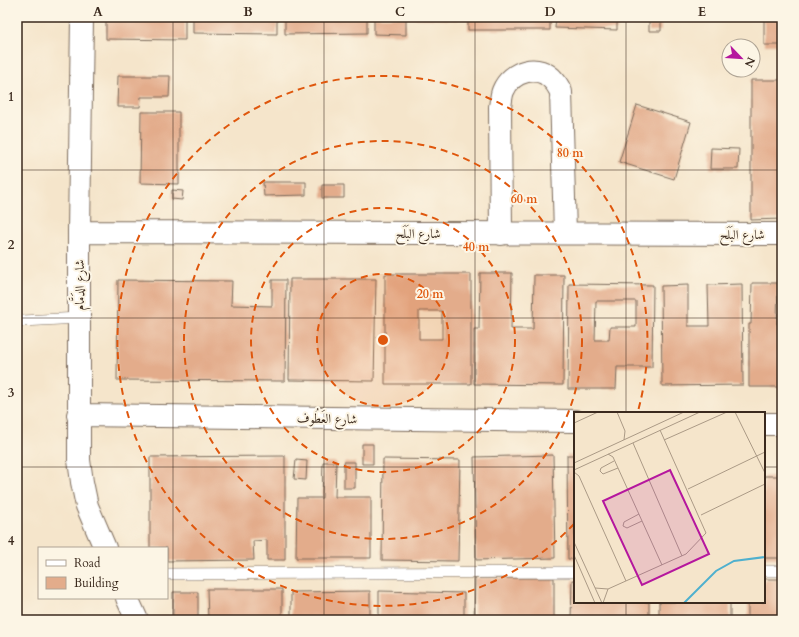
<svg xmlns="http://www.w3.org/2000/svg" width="799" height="637" font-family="Cardo,Amiri,serif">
<rect width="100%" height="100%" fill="#fcf5e5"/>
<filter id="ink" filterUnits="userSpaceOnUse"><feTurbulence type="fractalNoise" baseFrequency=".025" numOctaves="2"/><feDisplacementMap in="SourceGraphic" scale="8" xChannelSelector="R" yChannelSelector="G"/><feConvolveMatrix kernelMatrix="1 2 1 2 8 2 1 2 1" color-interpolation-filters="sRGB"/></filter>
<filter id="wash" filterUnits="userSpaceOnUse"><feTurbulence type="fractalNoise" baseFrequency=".012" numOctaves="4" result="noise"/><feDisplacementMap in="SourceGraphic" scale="16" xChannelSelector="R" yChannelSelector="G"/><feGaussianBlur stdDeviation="0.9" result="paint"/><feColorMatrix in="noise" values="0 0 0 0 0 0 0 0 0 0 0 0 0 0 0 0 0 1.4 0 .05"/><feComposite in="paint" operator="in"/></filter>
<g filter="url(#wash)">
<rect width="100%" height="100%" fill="#f5e5cb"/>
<g id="blocks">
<path fill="#e3ac8b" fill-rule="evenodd" d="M106,17H185V40L106,39Z
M193,17H277V34L193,33Z
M285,17H367V33L285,34Z
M374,17H458V20L406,18V35L374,34Z
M468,17H550V30H468Z
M556,17H617V30L555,28Z
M649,17H729V19L661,20V31H649Z
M764,17H782V45H764Z
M118,76H170L169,97H141L140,107H117Z
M751,80H782V219L751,220Z
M637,105L691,122L674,179L619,162Z
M141,112H179V184L140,183Z
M711,148L739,149L738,169H710Z
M263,182H306V195L264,196Z
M322,185H344V198H322Z
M172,190L183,191L182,200L172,199Z
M480,273H512L511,329H533L534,275H564L563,385L474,384V329H479Z
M385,274H471V384H385ZM419,311H442V339H419Z
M290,279H376L374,381L289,380Z
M118,280L232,281L231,305L272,306V280H286L285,381L117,380Z
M752,283H778L777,324H782V387H749V324H751Z
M569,284L653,285L652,367H617L616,389H568ZM596,301H636V327H610L609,340H595Z
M742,284L743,385L662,386L661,286L688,285V326H709L708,285Z
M362,444H373V464H362Z
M553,455L555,558L476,560L474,457Z
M567,455H575V559H568Z
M285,456V560H267V540L253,541L254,560L167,561V548H150V457Z
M383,459L460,460L458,561L382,560Z
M296,460L307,461L306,480L294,479Z
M323,462H336L335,497H371V558H296L297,498H322Z
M344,462H355V488H344Z
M764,476H782V558H764Z
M475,578H554V620H474Z
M764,579H782V620H748V602H764Z
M572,580H575V602H649V620H571Z
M207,589H282V620H208Z
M370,591V620H291V592Z
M379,591L464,593V620H379Z
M173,592H198V620H173Z
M659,602H730V620H659Z"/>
</g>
</g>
<g filter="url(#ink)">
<use href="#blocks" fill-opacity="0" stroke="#7c6b5b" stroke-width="1"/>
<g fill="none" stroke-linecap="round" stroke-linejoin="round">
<defs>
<path id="service" d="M23,321L79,318
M764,571H782
M167,574L575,572"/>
<path id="minor" d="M82,17L79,232V460L82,482L87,506L105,548
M79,232L782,234
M501,234L500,107C501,102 501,96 503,91C511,71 539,62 554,81C557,84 559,88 561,92L565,233
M78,415L575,421
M764,424H782
M127,598L137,620"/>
</defs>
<use href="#service" stroke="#7c6b5b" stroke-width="12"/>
<use href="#minor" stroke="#7c6b5b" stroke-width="24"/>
<use href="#service" stroke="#fff" stroke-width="11"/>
<use href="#minor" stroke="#fff" stroke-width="22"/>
</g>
</g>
<path fill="none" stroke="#3b2a1e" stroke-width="1" stroke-opacity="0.55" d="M173,17V620M324,17V620M475,17V620M626,17V413M17,170H782M17,318H782M17,467H575M764,467H782M626,602V620"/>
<circle cx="383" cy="340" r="66" fill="#df570d" fill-opacity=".12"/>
<g fill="none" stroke="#df570d" stroke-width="2" stroke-dasharray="7 5">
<circle cx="383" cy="340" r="66"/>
<circle cx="383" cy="340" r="132"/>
<circle cx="383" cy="340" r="199"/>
<path d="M574 524A265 265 0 1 1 638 411"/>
</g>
<g text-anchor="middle" stroke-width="4" stroke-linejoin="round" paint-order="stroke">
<g font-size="13" fill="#3b2a1e" stroke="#fcf5e5">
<text x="418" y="238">شارع البَلَح</text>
<text x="742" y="239">شارع البَلَح</text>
<text transform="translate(79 285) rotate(-90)" y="5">شارع الدَمَّام</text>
<text transform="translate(327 418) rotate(1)" y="5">شارع العَطُوف</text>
</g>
</g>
<g transform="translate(574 412)">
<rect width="191" height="191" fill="#f5e5cb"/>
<path fill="none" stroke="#4fb0ce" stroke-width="2" d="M110,191L142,159L160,149L191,145"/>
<path fill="none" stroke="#ab9a86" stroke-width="1" d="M43,0L51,19L50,28M161,0L191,61M0,11L24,0M90,28L153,0M59,31L108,144M34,42L39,45L88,153M40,49L27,56L26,59L29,62L44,56M0,51L110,0M0,58L126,0M0,60L5,64L52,169M114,77L191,40M65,102L50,110L49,114L53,116L68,109M127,103L191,72M0,130L28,191M0,143L21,191M21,176L34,177L112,142L132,121L86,18M29,191L34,177"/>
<path fill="#b5179e" fill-opacity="0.15" stroke="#b5179e" stroke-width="2" d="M96,58L135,142L68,173L29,89Z"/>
<rect width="191" height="191" fill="none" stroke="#3b2a1e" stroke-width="2"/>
</g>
<circle cx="383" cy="340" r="6" fill="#df570d" stroke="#fcf5e5" stroke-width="2"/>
<g font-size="12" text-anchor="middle" font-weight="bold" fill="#df570d" stroke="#fcf5e5" stroke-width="4" stroke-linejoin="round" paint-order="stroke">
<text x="570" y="157">80 m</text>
<text x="524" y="203">60 m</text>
<text x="476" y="251">40 m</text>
<text x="430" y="298">20 m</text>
</g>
<rect width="799" height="637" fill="none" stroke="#fcf5e5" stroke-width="44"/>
<rect x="38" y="547" width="130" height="52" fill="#fcf5e5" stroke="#afa495"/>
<rect x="46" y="560" width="20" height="6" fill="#ffffff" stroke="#afa495"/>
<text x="74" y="567" font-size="12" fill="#3b2a1e">Road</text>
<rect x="46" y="577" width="20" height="12" fill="#e3ac8b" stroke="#afa495"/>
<text x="74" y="587" font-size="12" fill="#3b2a1e">Building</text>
<g transform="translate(741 58) rotate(115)"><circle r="19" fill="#fcf5e5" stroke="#afa495"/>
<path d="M0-3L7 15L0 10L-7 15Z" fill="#b5179e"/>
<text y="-6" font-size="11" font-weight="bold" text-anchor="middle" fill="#3b2a1e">N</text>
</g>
<rect x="22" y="22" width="755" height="593" fill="none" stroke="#3b2a1e" stroke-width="1.5"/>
<g font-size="13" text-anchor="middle" font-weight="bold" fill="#3b2a1e">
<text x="98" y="16">A</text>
<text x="248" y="16">B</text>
<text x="400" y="16">C</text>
<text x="550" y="16">D</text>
<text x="702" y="16">E</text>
<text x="11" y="101">1</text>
<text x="11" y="249">2</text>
<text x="11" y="397">3</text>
<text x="11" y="545">4</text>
</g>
</svg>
